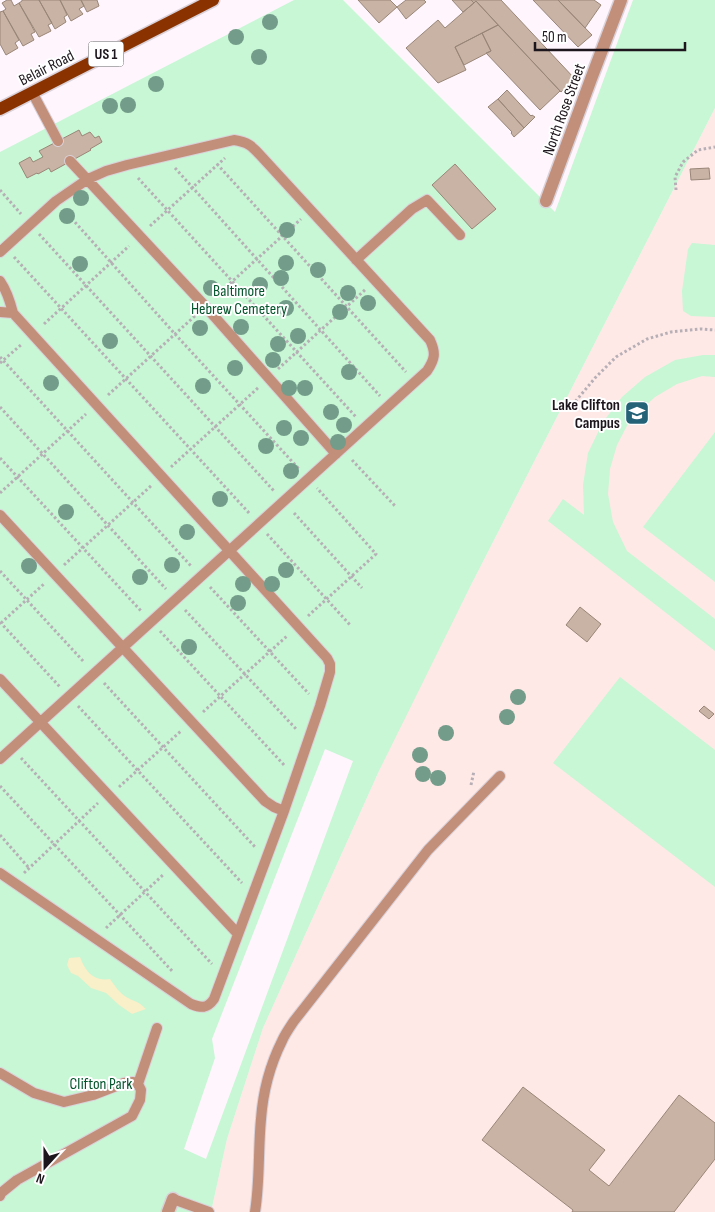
<svg xmlns="http://www.w3.org/2000/svg" width="715" height="1212" font-family="'Sofia Sans Condensed',sans-serif">
<rect width="100%" height="100%" fill="#fef5fd"/>
<path fill="#fee9e7" d="M715,108V1212H211L227,1139L263,1028L379,771L403,718Z"/>
<path fill="#c7f7d4" fill-rule="evenodd" d="M294,0H343L555,212L633,0H715V108L470,587L379,771L263,1028L227,1139L211,1212H0V152ZM325,749L353,761L206,1159L184,1149L215,1058L212,1039Z
M692,243L715,245V317L691,316L683,311L682,291L688,249Z
M703,355H715V377L702,376L677,384L655,397L630,420L617,445L610,469L608,494L613,522L627,551L715,619V651L548,521L563,499L584,515L583,485L588,453L603,422L622,397L645,377L675,360Z
M715,432V582L643,527Z
M620,677L715,750V887L553,763Z"/>
<path fill="#f9efc9" d="M80,957C85,971 94,982 110,979C115,986 120,994 128,998C137,1003 137,1000 146,1009L132,1014L119,1005L106,993L91,988L78,976L71,973L67,965L69,958Z"/>
<path fill="#c8b3a5" stroke="#9a8678" d="M7,0H11L14,6L19,3L35,32L31,34L34,40L23,46L3,11L6,9L2,3Z
M22,0H39L52,23L48,25L51,31L39,37L19,3L22,1Z
M39,0H60L67,15L64,17L66,22L55,29Z
M60,0H81L84,6L79,9L83,14L71,21Z
M81,0H97L99,6L87,12Z
M358,0H390L397,7L379,23Z
M406,0H424L426,2L406,19L397,7Z
M452,0H471L474,3L463,12Z
M471,0H501L575,79L561,92L476,1L474,3Z
M533,0H558L592,35L578,47Z
M558,0H594L601,5L585,28Z
M476,1L498,25L455,47L466,70L438,83L406,48L438,20L445,28Z
M3,11L19,40L15,43L18,48L6,55L0,44V12Z
M498,25L560,91L540,110L486,53L491,51L482,33Z
M482,33L491,51L464,65L455,47Z
M507,90L531,116L532,115L535,117L524,128L498,99Z
M498,99L524,128L514,137L511,133L512,132L488,107Z
M79,130L82,136L90,132L95,138L99,136L102,142L90,149L91,150L51,172L49,168L38,174L37,173L27,178L19,163L30,157L33,162L43,157L39,151Z
M455,164L496,209L472,229L432,185Z
M709,168L710,179L691,180L690,169Z
M580,607L601,624L587,642L566,625Z
M704,706L714,714L709,719L699,711Z
M523,1087L605,1150L589,1170L609,1186L679,1095L715,1123V1159L674,1212H572L573,1210L482,1140Z"/>
<g fill="none" stroke-linecap="round" stroke-linejoin="round">
<defs>
<path id="lane" d="M32,92L58,141
M70,161L205,306L336,454
M0,252L56,201L88,179L106,171L127,165L234,140C248,142 252,146 261,156L430,340C436,353 435,359 427,371L0,759
M356,260L412,209L427,200L460,235
M0,281C7,291 10,301 13,313L327,658L330,664V672L320,706L284,811L214,999C207,1009 201,1008 191,1004L0,873
M0,312L13,313
M0,515L265,801L274,807L284,811
M0,679L238,934
M0,1073L34,1093L64,1102L93,1095L124,1083L133,1082L138,1084L141,1090L140,1100L132,1116L17,1180L1,1193L0,1196
M138,1084L157,1028
M173,1199L209,1212
M255,1212C260,1181 258,1150 261,1119C263,1092 270,1065 282,1041C285,1034 290,1027 294,1021L428,850L500,776"/>
<path id="street" d="M546,201L591,79L621,0
M168,1212L173,1199"/>
<path id="primary" d="M0,109L213,0"/>
</defs>
<use href="#lane" stroke="#dad1d9" stroke-width="12"/>
<use href="#street" stroke="#dad1d9" stroke-width="15"/>
<use href="#primary" stroke="#dad1d9" stroke-width="15"/>
<path stroke="#b7afb6" stroke-width="3" stroke-dasharray="2.5 2.5" stroke-linecap="butt" d="M217,164L406,372
M175,168L380,396
M138,178L356,417
M0,190L21,214
M676,190L675,177L683,162L698,150L715,147
M65,211L175,334L299,469
M150,226L225,158
M39,234L274,491
M14,257L250,514
M215,297L301,219
M44,324L129,246
M0,357L191,566
M0,363L22,344
M278,369L366,289
M108,395L196,315
M0,407L166,589
M569,409L595,378L616,357L647,339L671,332L701,329L715,330
M0,458L142,612
M352,460L396,507
M171,467L259,387
M0,493L86,414
M294,513L362,588
M267,534L351,626
M64,565L152,485
M0,571L84,662
M210,587L309,694
M185,610L297,730
M308,616L376,554L317,488
M0,622L60,687
M1,623L45,583
M160,631L285,766
M104,683L256,848
M78,706L242,883
M203,712L287,636
M21,758L212,964
M471,785L474,771
M0,786L173,972
M119,787L181,731
M0,835L29,868
M24,873L98,803
M106,928L164,874"/>
<use href="#lane" stroke="#c28f7a" stroke-width="10"/>
<use href="#street" stroke="#c28f7a" stroke-width="12"/>
<use href="#primary" stroke="#8a3300" stroke-width="12"/>
</g>
<g fill="#749c8a">
<circle cx="270" cy="22" r="8"/>
<circle cx="236" cy="37" r="8"/>
<circle cx="259" cy="57" r="8"/>
<circle cx="156" cy="84" r="8"/>
<circle cx="128" cy="105" r="8"/>
<circle cx="110" cy="106" r="8"/>
<circle cx="81" cy="198" r="8"/>
<circle cx="67" cy="216" r="8"/>
<circle cx="287" cy="230" r="8"/>
<circle cx="286" cy="263" r="8"/>
<circle cx="80" cy="264" r="8"/>
<circle cx="318" cy="270" r="8"/>
<circle cx="281" cy="278" r="8"/>
<circle cx="260" cy="285" r="8"/>
<circle cx="211" cy="288" r="8"/>
<circle cx="348" cy="293" r="8"/>
<circle cx="368" cy="303" r="8"/>
<circle cx="286" cy="308" r="8"/>
<circle cx="340" cy="312" r="8"/>
<circle cx="241" cy="327" r="8"/>
<circle cx="200" cy="328" r="8"/>
<circle cx="298" cy="336" r="8"/>
<circle cx="110" cy="341" r="8"/>
<circle cx="278" cy="344" r="8"/>
<circle cx="273" cy="360" r="8"/>
<circle cx="235" cy="368" r="8"/>
<circle cx="349" cy="372" r="8"/>
<circle cx="51" cy="383" r="8"/>
<circle cx="203" cy="386" r="8"/>
<circle cx="289" cy="388" r="8"/>
<circle cx="305" cy="388" r="8"/>
<circle cx="331" cy="412" r="8"/>
<circle cx="344" cy="425" r="8"/>
<circle cx="284" cy="428" r="8"/>
<circle cx="301" cy="438" r="8"/>
<circle cx="338" cy="442" r="8"/>
<circle cx="266" cy="446" r="8"/>
<circle cx="291" cy="471" r="8"/>
<circle cx="220" cy="499" r="8"/>
<circle cx="66" cy="512" r="8"/>
<circle cx="187" cy="532" r="8"/>
<circle cx="172" cy="565" r="8"/>
<circle cx="29" cy="566" r="8"/>
<circle cx="286" cy="570" r="8"/>
<circle cx="140" cy="577" r="8"/>
<circle cx="243" cy="584" r="8"/>
<circle cx="272" cy="584" r="8"/>
<circle cx="238" cy="603" r="8"/>
<circle cx="189" cy="647" r="8"/>
<circle cx="518" cy="697" r="8"/>
<circle cx="507" cy="717" r="8"/>
<circle cx="446" cy="733" r="8"/>
<circle cx="420" cy="755" r="8"/>
<circle cx="423" cy="774" r="8"/>
<circle cx="438" cy="778" r="8"/>
</g>
<defs>
<symbol id="school-square" viewBox="-11 -11 22 22"><rect x="-9" y="-9" width="18" height="18" rx="4" fill="#246278" stroke="#fff"/><path d="M0-5L7-2L0 1L-7-2ZM-4 1L0 2.5L4 1V4Q0 6-4 4Z" fill="#fff"/></symbol>
</defs>
<g fill-rule="evenodd">
<use href="#school-square" x="623" y="399" width="28" height="28"/>
</g>
<g text-anchor="middle" stroke-width="4" stroke-linejoin="round" paint-order="stroke">
<rect fill="#fff" stroke="#615c60" stroke-width="1" x="88.5" y="41.5" width="35" height="25" rx="4"/>
<g font-size="15" font-weight="bold" fill="#1d161c">
<text x="106" y="59">US 1</text>
</g>
<g font-size="16" fill="#1d161c" stroke="#fff">
<text transform="translate(46 67) rotate(-27)" y="6">Belair Road</text>
<text transform="translate(563 109) rotate(-70)" y="6">North Rose Street</text>
</g>
<g font-size="16" fill="#03542b" stroke="#fff">
<text x="239" y="296">Baltimore<tspan x="239" dy="18">Hebrew Cemetery</tspan></text>
<text x="101" y="1089">Clifton Park</text>
</g>
<g font-size="16" font-weight="bold" fill="#1d161c" stroke="#fff" text-anchor="end">
<text x="620" y="410">Lake Clifton<tspan x="620" dy="18">Campus</tspan></text>
</g>
</g>
<g transform="translate(45 1167) rotate(201)" stroke="#ffffff" stroke-width="4" paint-order="stroke">
<path d="M0-4L9 19L0 12L-9 19Z" fill="#1d161c"/>
<text y="-8" font-size="14" font-weight="bold" text-anchor="middle" fill="#1d161c">N</text>
</g>
<path d="M535 42v8h150v-8" fill="none" stroke="#1d161c" stroke-width="2.5"/>
<text x="542" y="42" font-size="15" fill="#1d161c" stroke="#ffffff" stroke-width="4" paint-order="stroke">50 m</text>
</svg>
